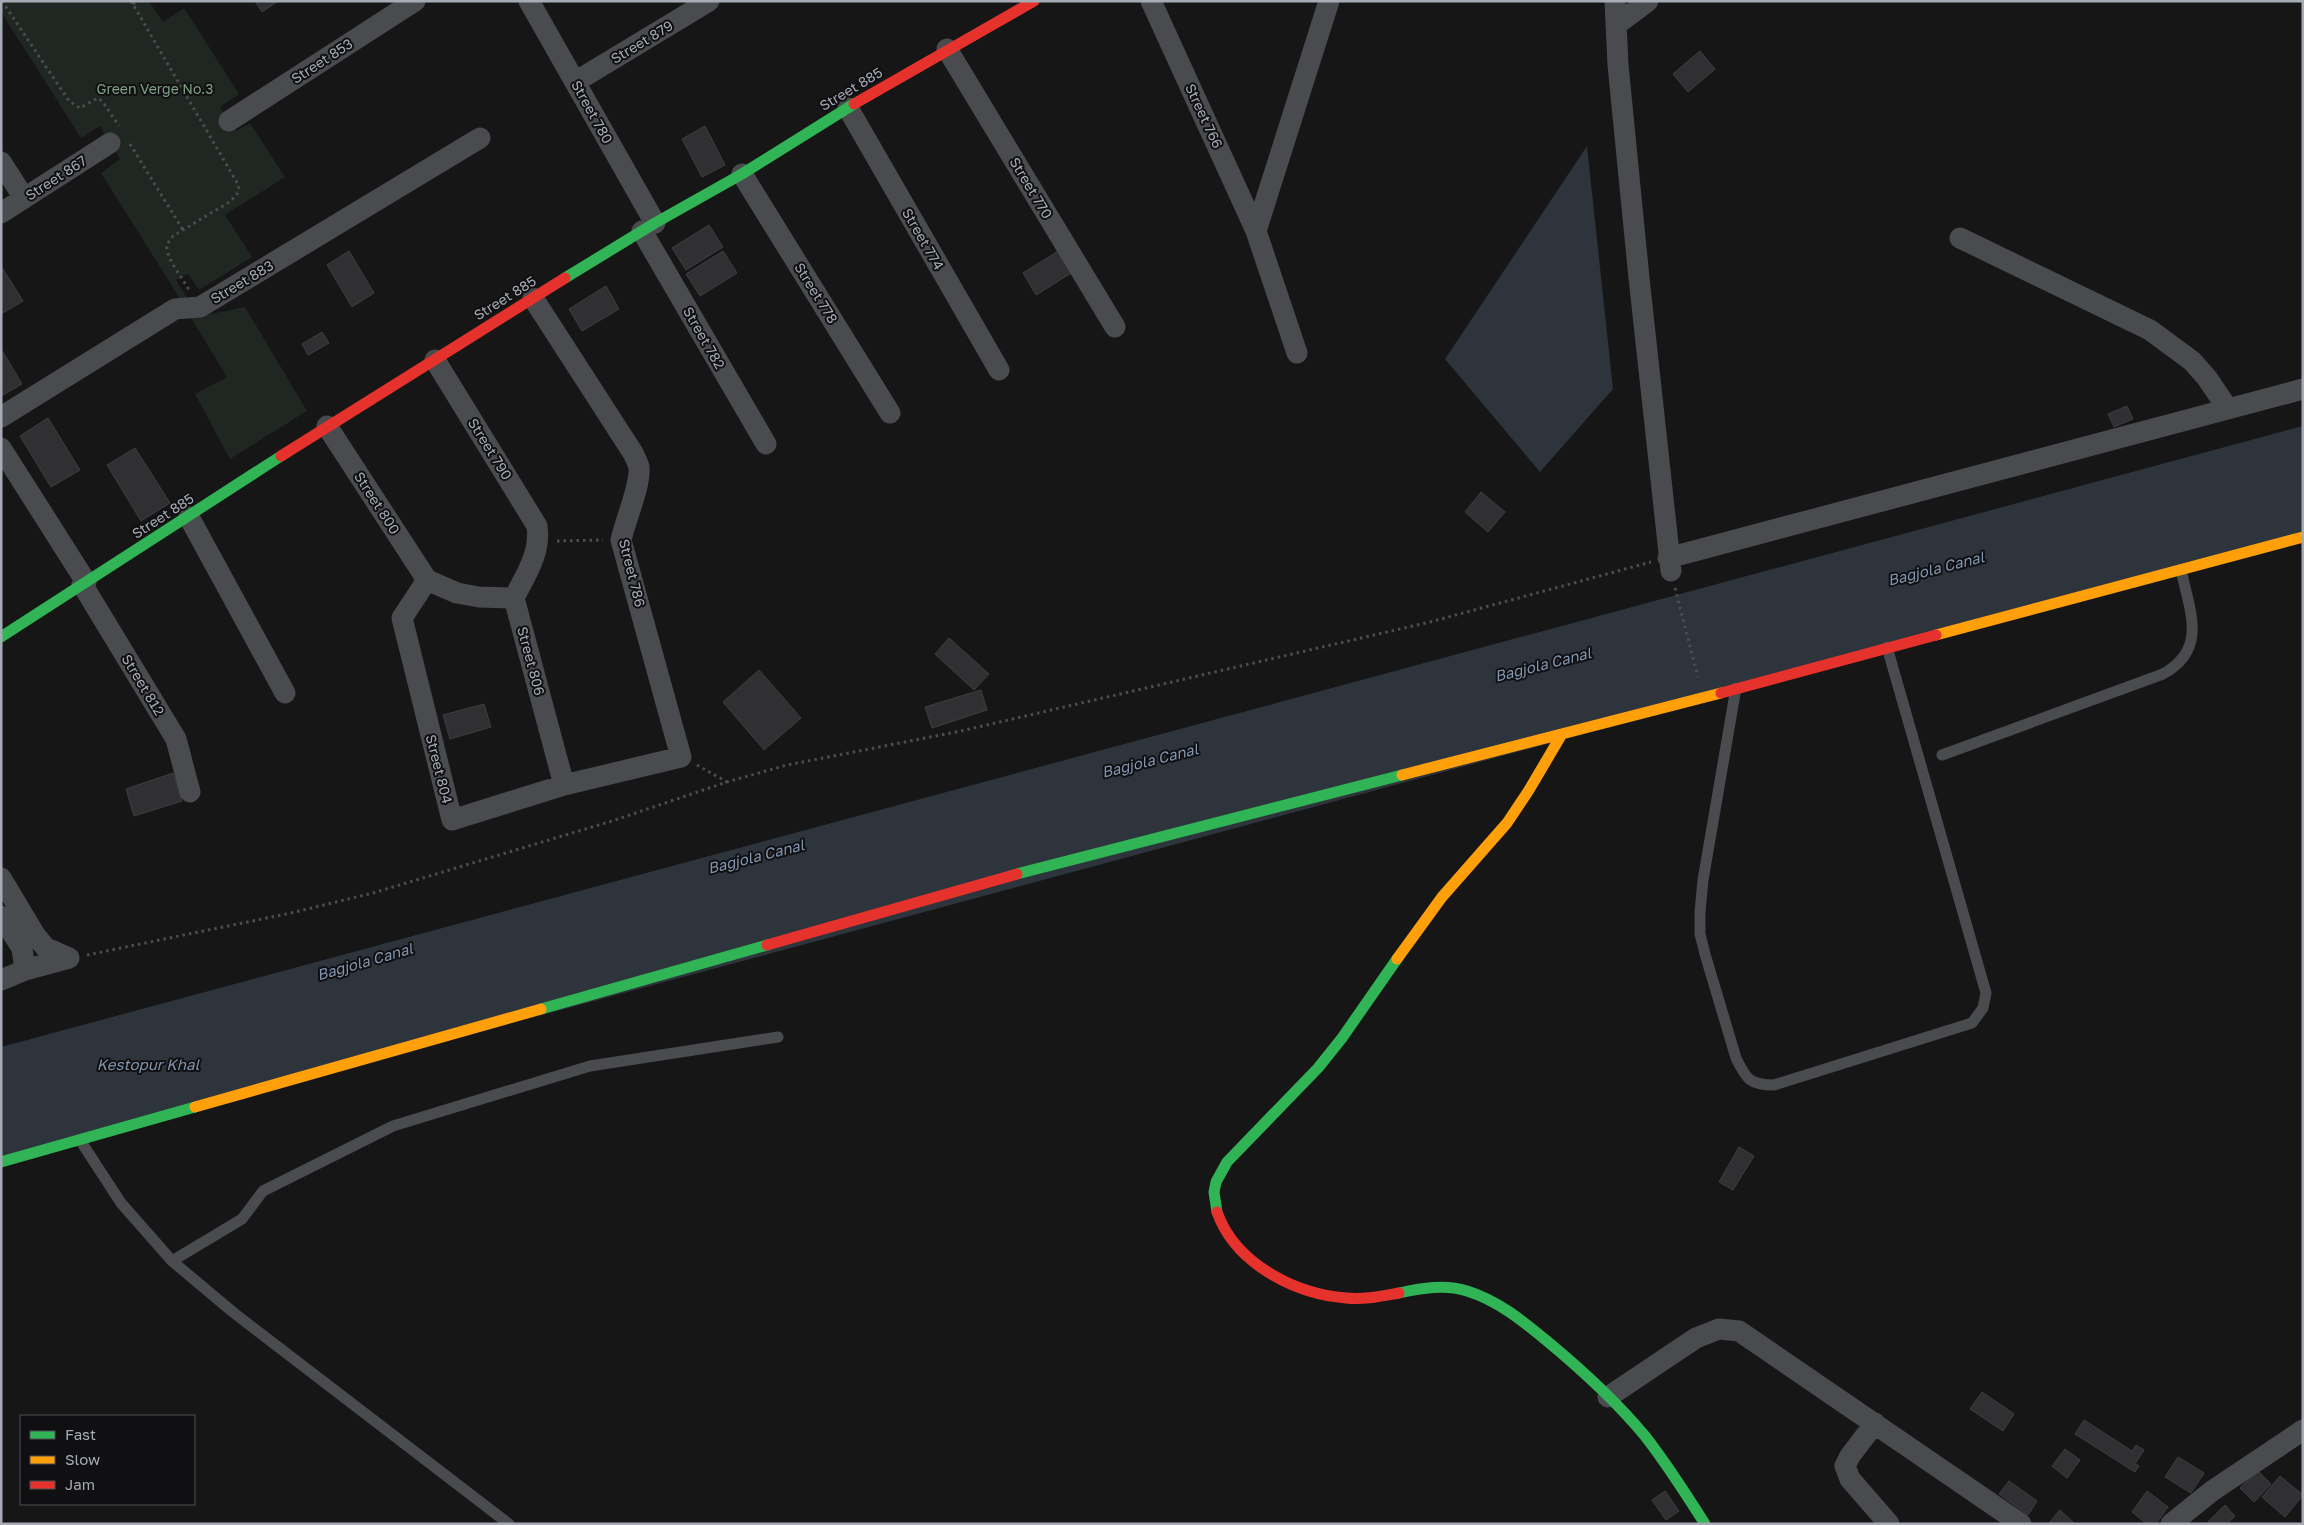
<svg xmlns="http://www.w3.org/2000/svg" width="2304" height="1525" font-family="'Golos Text',sans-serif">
<rect width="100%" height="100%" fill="#161616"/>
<path fill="#202621" d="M1,1H149L163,22L184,8L239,94L220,107L236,131L250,123L285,177L225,215L252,257L199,290L188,274L176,280L187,298L182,302L101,173L120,159L100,126L81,138L1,12Z
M245,307L307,411L230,459L195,394L227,377L191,318Z"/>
<path fill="#2d343b" d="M1587,146L1613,389L1540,472L1445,359Z
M2303,426V540L1,1161V1047Z"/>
<path fill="#303032" stroke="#3e3f42" d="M255,1H278L262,12Z
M1700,51L1715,69L1688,92L1673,74Z
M705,126L725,165L702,177L682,139Z
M709,225L723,247L686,270L672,248Z
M1060,250L1073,272L1036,295L1023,273Z
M349,251L374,293L352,307L327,265Z
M723,251L737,273L700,296L686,274Z
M1,266L23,301L1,314Z
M606,286L619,309L582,331L569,309Z
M322,332L329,343L308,355L302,344Z
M1,349L22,384L1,396Z
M2127,406L2133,419L2114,427L2108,414Z
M48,418L80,470L51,487L20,436Z
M135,448L170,503L141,521L107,465Z
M1481,492L1505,512L1488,532L1465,512Z
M949,638L989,674L974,690L935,654Z
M759,670L801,718L764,750L723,702Z
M981,690L987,710L932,728L925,707Z
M484,704L491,727L450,739L443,715Z
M173,773L182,801L134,816L126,789Z
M1739,1147L1754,1156L1733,1190L1719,1182Z
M1982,1392L2014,1414L2003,1431L1970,1409Z
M2084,1420L2132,1451L2136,1445L2144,1450L2135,1464L2139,1466L2135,1472L2075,1434Z
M2065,1449L2080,1460L2067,1478L2052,1466Z
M2178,1457L2204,1473L2191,1493L2165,1477Z
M2257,1470L2271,1484L2254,1502L2240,1488Z
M2280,1476L2303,1495L2285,1517L2262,1497Z
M2009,1481L2037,1501L2028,1515L1999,1494Z
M1665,1491L1679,1511L1666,1520L1652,1500Z
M2147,1491L2168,1507L2156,1524H2147L2132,1512Z
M2225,1505L2235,1516L2227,1524H2206Z
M2060,1510L2075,1524H2048Z"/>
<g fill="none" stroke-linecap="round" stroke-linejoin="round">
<path stroke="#4c4d50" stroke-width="3" stroke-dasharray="2.5 4" stroke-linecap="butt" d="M2,1L69,101L80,108L98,98L103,102L119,126
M131,1L239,186L237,194L231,201L173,236C171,239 167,243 167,246C165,257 184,280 189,290
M133,4L138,1
M130,144L183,230
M557,541L603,540
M1675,588L1698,677
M697,765L727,782
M87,955L291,913L373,893L612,821L727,782L787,765L961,731L1430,622L1651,562"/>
<path stroke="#4a4b4e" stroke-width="11" d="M1736,688L1703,880L1700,912V934L1705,954L1736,1058C1746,1079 1750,1085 1774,1085L1972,1023L1983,1008L1986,993L1887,647
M1942,755L2163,674C2208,649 2190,612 2181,570
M80,1140L121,1203L172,1261L234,1313L509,1524
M172,1261L242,1219L263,1191L393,1126L590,1066L778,1037"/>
<path stroke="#4a4b4e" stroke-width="21" d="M529,1L655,223
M1151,1L1256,231
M1615,1L1618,65L1639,278L1671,571
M1616,25L1648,1
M947,49L1115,327
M575,82L709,1
M848,108L999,370
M229,121L415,1
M1,162L24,198
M742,174L890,413
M1,213L110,143
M642,231L766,444
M1960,238L2150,330L2192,361L2207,378L2228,409
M1297,353L1256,231L1329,1
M435,360L537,526C541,553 526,574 514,598L564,785
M1,417L175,309L200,307L480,138
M327,426L427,580
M1,448L86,582
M189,517L285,693
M1668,558L2303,389
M427,580L402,618L452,820L564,785L681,757L621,540C625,521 641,485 639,467C638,463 635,457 633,453L533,298
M427,580L457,593L479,597L514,598
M82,584L176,739L190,792
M1,878L35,935L46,948L69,958
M1,916L22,948L25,970
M1,980L25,970L69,958
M1608,1397L1696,1338L1719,1329L1739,1331L2021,1524
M1875,1423L1850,1456L1845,1466L1850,1479L1889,1524
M2171,1524L2212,1491L2303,1430"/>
<path stroke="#30b455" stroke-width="11" d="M565,278L655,223L742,174L854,104
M1,637L281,456
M1017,874L1402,775
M541,1009L767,945
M1,1162L195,1107
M1217,1212L1214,1192L1216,1182L1227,1162L1318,1068L1342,1038L1397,959
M1399,1293C1422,1288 1445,1284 1467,1291C1497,1300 1523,1321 1547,1341C1582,1370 1616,1401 1645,1436C1667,1464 1686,1494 1705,1524"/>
<path stroke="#ff9f0a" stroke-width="11" d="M1936,635L2303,537
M1402,775L1721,693
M1397,959L1442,897L1507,823L1529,790L1562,734
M195,1107L541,1009"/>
<path stroke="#e5322d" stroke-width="11" d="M854,104L1034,1
M281,456L565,278
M1721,693L1936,635
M767,945L1017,874
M1217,1212C1235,1263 1294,1294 1346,1298C1364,1300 1382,1296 1399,1293"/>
</g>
<g text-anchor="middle" stroke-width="4" stroke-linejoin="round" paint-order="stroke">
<g font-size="14" fill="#a7abb6" stroke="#101012">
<text transform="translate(642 42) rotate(-31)" y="5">Street 879</text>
<text transform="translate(322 61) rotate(-33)" y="5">Street 853</text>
<text transform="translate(851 89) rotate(-31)" y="5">Street 885</text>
<text transform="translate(592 112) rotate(61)" y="5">Street 780</text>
<text transform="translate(1204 116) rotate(65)" y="5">Street 766</text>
<text transform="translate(56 178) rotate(-33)" y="5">Street 867</text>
<text transform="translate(1031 188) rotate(59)" y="5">Street 770</text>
<text transform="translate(923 239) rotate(60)" y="5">Street 774</text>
<text transform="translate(242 282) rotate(-31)" y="5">Street 883</text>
<text transform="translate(816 293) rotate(58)" y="5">Street 778</text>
<text transform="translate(505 298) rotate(-32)" y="5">Street 885</text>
<text transform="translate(704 338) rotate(60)" y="5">Street 782</text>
<text transform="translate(490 449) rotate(58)" y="5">Street 790</text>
<text transform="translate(377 503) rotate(57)" y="5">Street 800</text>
<text transform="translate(163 516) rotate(-33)" y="5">Street 885</text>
<text transform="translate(632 573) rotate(76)" y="5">Street 786</text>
<text transform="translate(531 661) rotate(75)" y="5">Street 806</text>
<text transform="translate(143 685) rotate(59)" y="5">Street 812</text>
<text transform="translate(439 769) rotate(76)" y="5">Street 804</text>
</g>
<g font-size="14" fill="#7fa084" stroke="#101012">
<text x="155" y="94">Green Verge No.3</text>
</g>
<g font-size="15" font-style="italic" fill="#8096b0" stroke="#101012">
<text transform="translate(1936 569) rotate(-14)" y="5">Bagjola Canal</text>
<text transform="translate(1543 665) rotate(-14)" y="5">Bagjola Canal</text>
<text transform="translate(1150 761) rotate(-14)" y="5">Bagjola Canal</text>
<text transform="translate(756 857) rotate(-14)" y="5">Bagjola Canal</text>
<text transform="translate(365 962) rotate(-16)" y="5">Bagjola Canal</text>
<text x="148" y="1070">Kestopur Khal</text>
</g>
</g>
<rect width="2304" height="1525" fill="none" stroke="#a7abb6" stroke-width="5"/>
<rect x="20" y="1415" width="175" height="90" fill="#101012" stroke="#4c4e54"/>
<rect x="30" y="1431" width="25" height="8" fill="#30b455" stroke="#4c4e54"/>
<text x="65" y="1440" font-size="15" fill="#a7abb6">Fast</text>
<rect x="30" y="1456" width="25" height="8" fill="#ff9f0a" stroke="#4c4e54"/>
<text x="65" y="1465" font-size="15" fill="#a7abb6">Slow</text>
<rect x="30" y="1481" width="25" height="8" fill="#e5322d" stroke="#4c4e54"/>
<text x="65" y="1490" font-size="15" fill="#a7abb6">Jam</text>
</svg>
